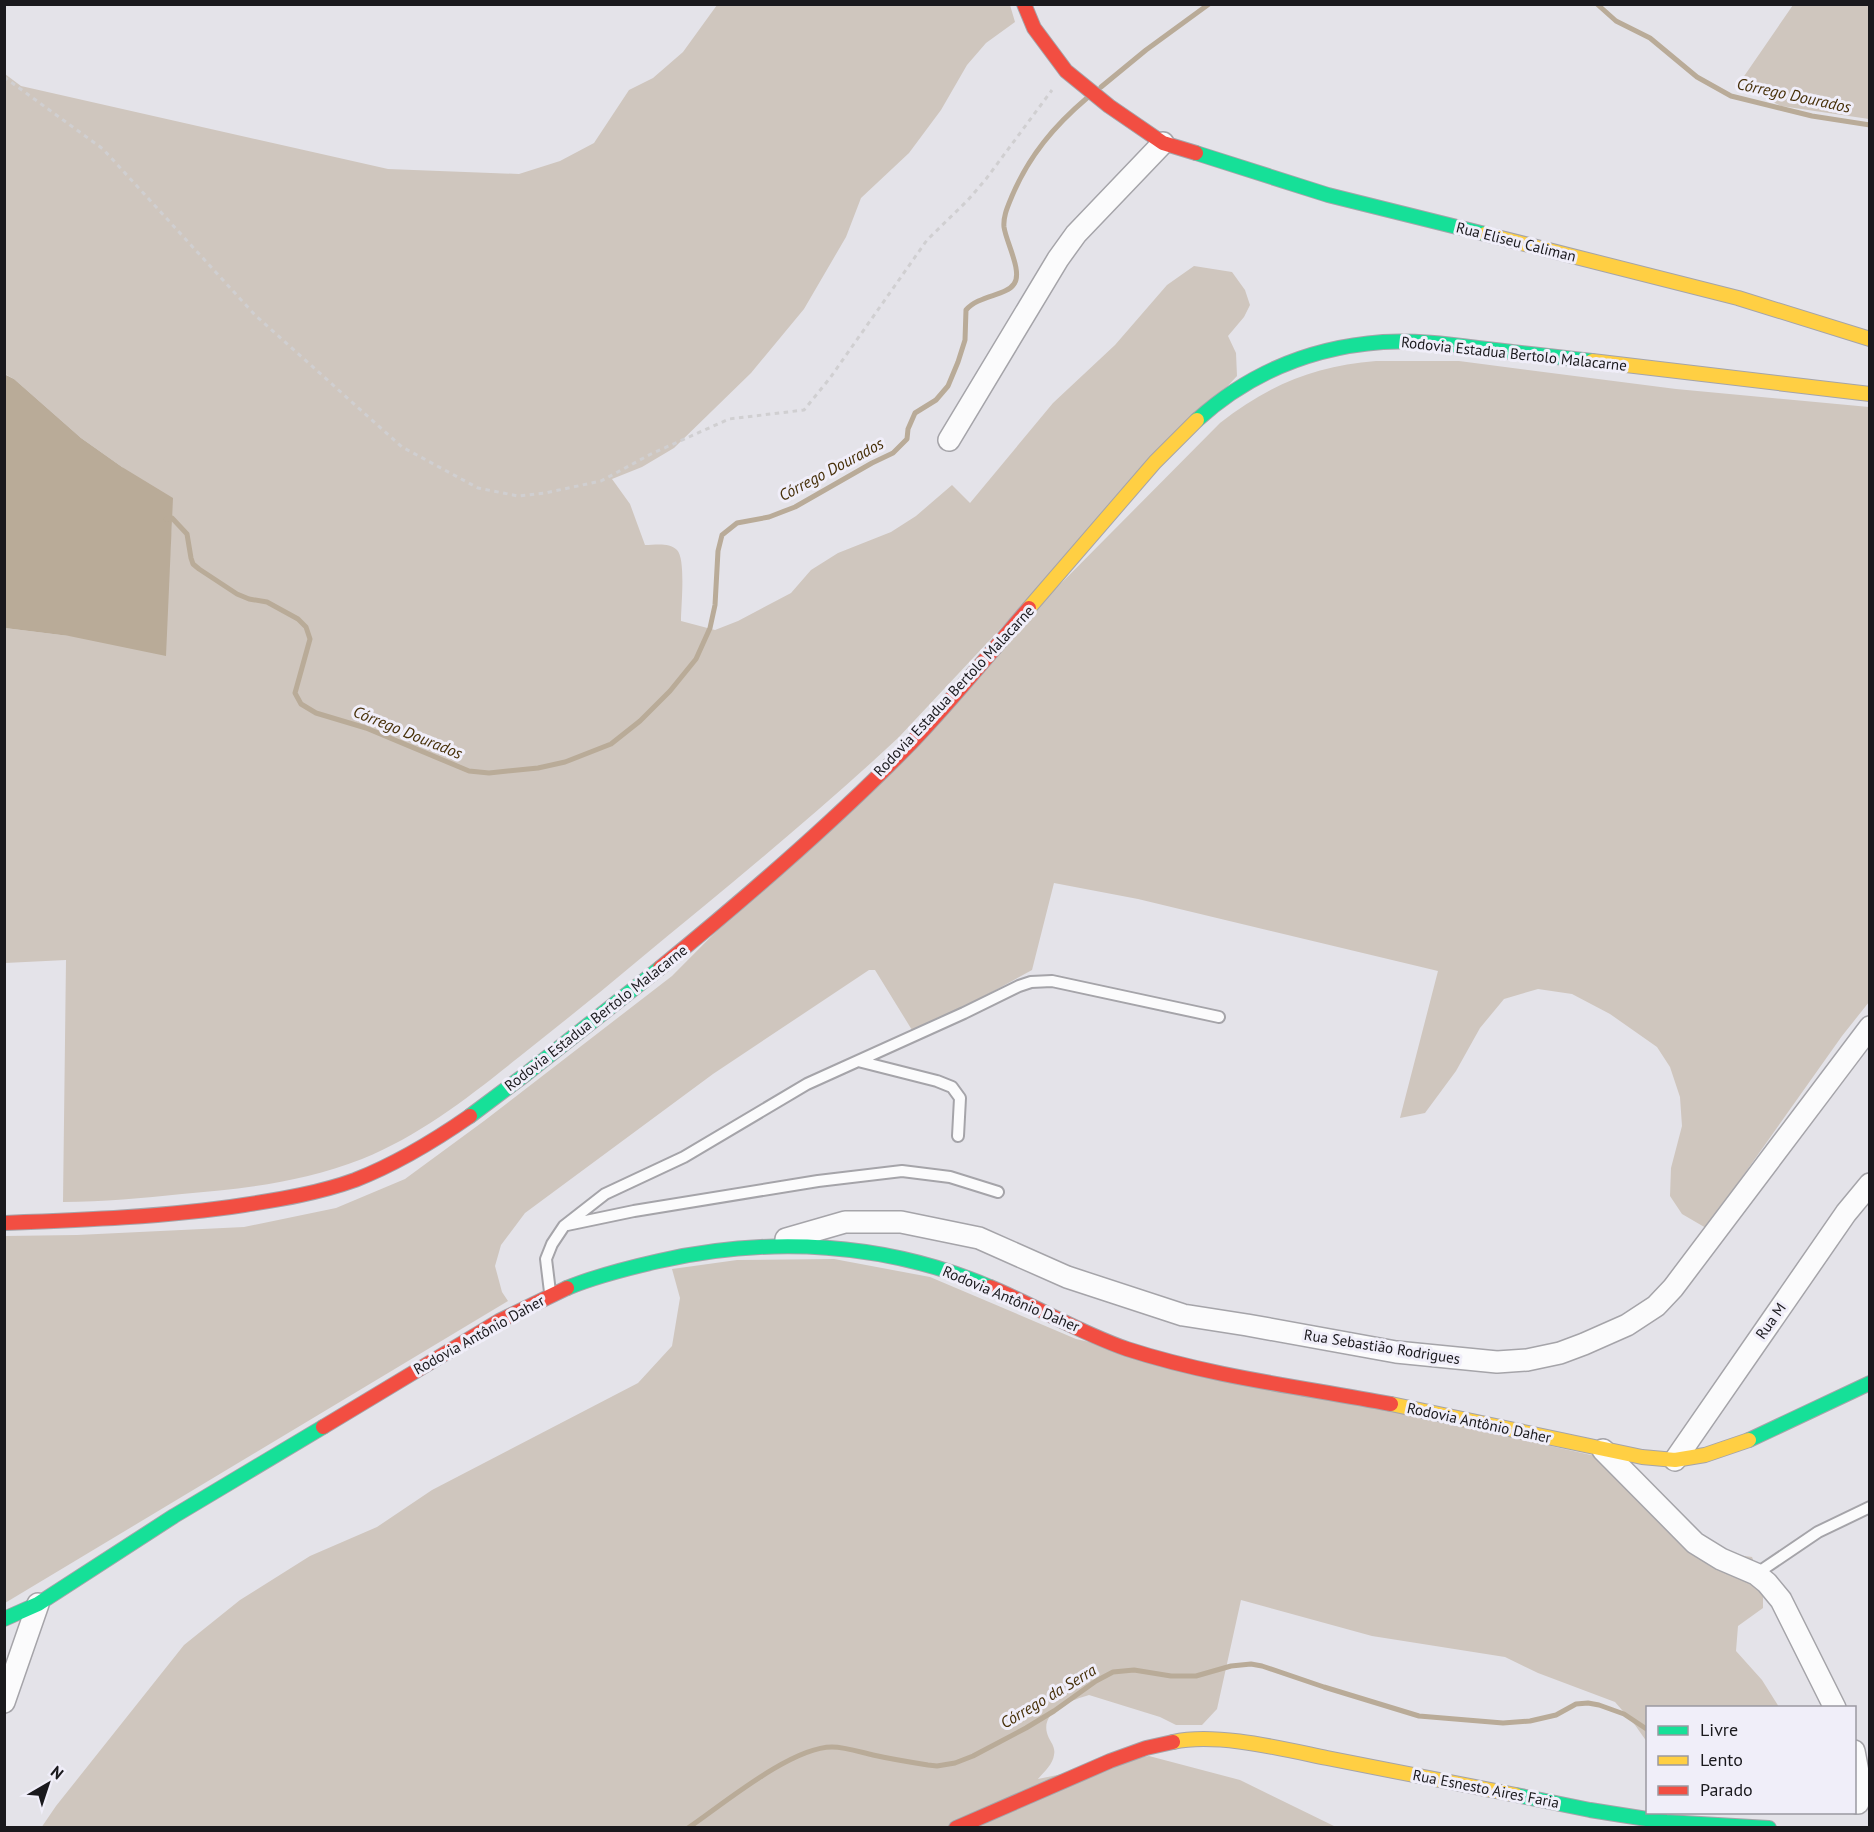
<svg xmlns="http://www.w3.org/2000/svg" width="1874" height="1832" font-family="'PT Sans',sans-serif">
<rect width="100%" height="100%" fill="#e4e3e9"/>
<path fill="#cfc6be" d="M717,5H1010L1015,22L986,43L967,65L941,110L909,153L861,198L846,237L804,309L751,373L674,448L642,467L612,479L630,504L645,545C655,545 669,542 677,550C686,559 681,606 681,621L715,630L738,621L791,593L811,570L838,553L891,532L916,516L952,485L970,503L1053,403L1115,345L1167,285L1194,266L1232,272L1245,290L1250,305L1244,317L1228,336L1236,353L1237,376L899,737C815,816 724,889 635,963C597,995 558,1026 519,1057C470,1096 421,1135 362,1159C302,1182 245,1189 182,1194C143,1198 103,1202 63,1202L66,960L5,963V628L69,636L169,571L172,518L122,467L81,438L14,379L5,374V74L21,86L388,169L519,174L560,161L594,143L629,90L653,78L683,52Z
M1793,5H1869V119L1781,106L1738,85Z
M1376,361H1459L1676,389L1869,407V1002L1842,1036L1706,1228L1682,1214L1670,1196L1671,1168L1682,1126L1680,1097L1670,1067L1657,1047L1610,1014L1572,994L1538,989L1504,999L1480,1028L1456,1071L1425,1113L1400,1118L1438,971L1138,899L1054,883L1032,970L919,1032L912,1030L875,970H869L713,1074L525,1213L501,1245L495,1266L502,1292L508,1301L5,1603V1236L77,1235L244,1227L336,1208L405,1179L484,1121L672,976L1220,423C1268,385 1315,366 1376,361Z
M834,1259L930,1277L1076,1339L1600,1457L1714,1552L1752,1557L1763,1585V1608L1738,1626L1736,1651L1762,1680L1779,1707L1648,1708L1647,1742L1635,1725L1615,1702L1538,1673L1505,1657L1372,1636L1241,1600L1217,1709L1202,1725H1176L1160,1717L1089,1695C1072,1700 1041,1711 1047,1733C1049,1741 1056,1746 1054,1755C1053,1764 1044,1772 1038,1779L1149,1756L1240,1780L1336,1827L41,1828L56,1806L184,1645L240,1600L310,1556L377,1527L432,1490L638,1383L672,1346L680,1298L672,1269L737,1260Z"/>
<path fill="#b9ab98" d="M4,374L14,379L81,438L122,467L173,498L166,656L69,636L5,628Z"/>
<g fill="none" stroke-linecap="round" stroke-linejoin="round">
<path stroke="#b9ab98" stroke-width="5" d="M1597,4L1616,21L1650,38L1697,77L1731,96L1812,116L1870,125
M1101,87L1146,50L1209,4
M166,519L172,518L187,534L191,558L193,564L199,569L237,594L249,599L267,602L298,619L306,627L310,639L295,693L301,704L316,713L366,728L469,771L489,773L538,768L565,762L611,744L640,721L670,691L696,659L710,628L715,605L718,551L722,535L737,523L769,517L795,507L872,463L893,453L907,439L908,429L915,413L936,400L948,386L958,362L965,340L966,310C979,295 1006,296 1014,284C1023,272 1006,242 1004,227C1003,216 1008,206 1012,196C1029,156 1054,126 1087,98
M688,1828C722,1805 791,1747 832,1747C845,1747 860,1752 873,1755C891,1759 909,1762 928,1765L937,1766L955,1763L973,1756L1026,1728L1054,1711L1096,1681L1113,1672L1134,1670L1171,1676H1196L1231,1666L1251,1664L1262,1666L1324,1687L1419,1716L1503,1723L1530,1721L1556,1715L1576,1704L1588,1703L1599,1705L1624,1714L1648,1730"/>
<defs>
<path id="lane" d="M858,1061L937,1081L952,1087L960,1098L958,1136
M567,1225L634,1211L818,1181L902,1171L950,1177L998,1192
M550,1292L546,1259L552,1244L564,1226L605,1194L684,1157L807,1084L964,1013L1019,986L1031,982L1052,981L1219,1017
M1756,1574L1818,1532L1870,1507"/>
<path id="street" d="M949,440L1058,259L1076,234L1163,143
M786,1239L845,1222H901L979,1238L1067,1277L1183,1315L1247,1325L1396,1352L1497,1362L1527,1360L1560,1353L1584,1344L1627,1325L1656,1306L1673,1288L1870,1027
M1603,1450L1695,1543L1721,1559L1756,1574L1767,1583L1781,1600L1835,1708
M1675,1460L1846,1213L1870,1184
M4,1702L38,1604
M1854,1751L1858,1772V1803"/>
<path id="fast" d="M1196,153L1328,195L1485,234
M1197,420C1249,373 1313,347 1383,342C1414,340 1447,344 1478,348C1516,352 1554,357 1592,361
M470,1116L526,1074L660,968
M567,1288C596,1276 628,1268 659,1261C770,1236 885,1242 990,1287
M1749,1440L1870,1383
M4,1619L38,1604L174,1516L323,1427
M1516,1795L1590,1810L1666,1822L1769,1828"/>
<path id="slow" d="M1485,234L1738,298L1870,339
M1592,361L1870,394
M1029,608L1155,462L1197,420
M1391,1404L1642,1457L1675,1460L1705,1455L1749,1440
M1173,1742C1216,1732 1283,1749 1327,1758C1390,1770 1453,1783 1516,1795"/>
<path id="jam" d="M1024,4L1034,28L1066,71L1109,106L1163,143L1196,153
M660,968C747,897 833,823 912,742C953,699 990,653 1029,608
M4,1223C84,1220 165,1217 244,1205C282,1199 319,1193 355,1180C396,1164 434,1141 470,1116
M990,1287C1036,1306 1080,1333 1127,1349C1213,1377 1302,1387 1391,1404
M323,1427L499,1321L567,1288
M956,1828L1110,1761L1146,1748L1173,1742"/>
</defs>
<use href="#lane" stroke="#a5a4a9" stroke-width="14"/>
<use href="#street" stroke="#a5a4a9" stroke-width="24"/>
<use href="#fast" stroke="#a5a4a9" stroke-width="16"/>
<use href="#slow" stroke="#a5a4a9" stroke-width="16"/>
<use href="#jam" stroke="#a5a4a9" stroke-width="16"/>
<path stroke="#d0cfd1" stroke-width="3" stroke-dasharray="4.5 4.5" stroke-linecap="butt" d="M4,77L103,149L255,315L402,447L478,488L518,496L545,493L601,481L651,454L729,419L804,410L830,378L927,240L968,200L986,179L1052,90"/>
<use href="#lane" stroke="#fbfbfc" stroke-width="10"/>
<use href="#street" stroke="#fbfbfc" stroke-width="21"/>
<use href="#fast" stroke="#16e098" stroke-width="14"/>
<use href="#slow" stroke="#ffcf43" stroke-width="14"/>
<use href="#jam" stroke="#f24e42" stroke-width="14"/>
</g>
<g text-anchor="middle" stroke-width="6" stroke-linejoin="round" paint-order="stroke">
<g font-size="15" fill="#1a191d" stroke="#f0eef9">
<text transform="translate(1516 242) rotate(14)" y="5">Rua Eliseu Caliman</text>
<text transform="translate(1514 354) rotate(6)" y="5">Rodovia Estadua Bertolo Malacarne</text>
<text transform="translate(954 691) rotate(-47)" y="5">Rodovia Estadua Bertolo Malacarne</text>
<text transform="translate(596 1018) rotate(-38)" y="5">Rodovia Estadua Bertolo Malacarne</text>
<text transform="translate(1011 1299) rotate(23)" y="5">Rodovia Antônio Daher</text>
<text transform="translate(1771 1321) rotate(-55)" y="5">Rua M</text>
<text transform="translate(479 1335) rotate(-29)" y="5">Rodovia Antônio Daher</text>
<text transform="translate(1382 1347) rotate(9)" y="5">Rua Sebastião Rodrigues</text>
<text transform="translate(1479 1423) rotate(12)" y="5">Rodovia Antônio Daher</text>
<text transform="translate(1486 1789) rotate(11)" y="5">Rua Esnesto Aires Faria</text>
</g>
<g font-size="16" font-style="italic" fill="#462f08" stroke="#f0eef9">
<text transform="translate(1794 95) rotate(12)" y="6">Córrego Dourados</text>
<text transform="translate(831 469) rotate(-28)" y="6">Córrego Dourados</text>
<text transform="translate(408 732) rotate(22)" y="6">Córrego Dourados</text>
<text transform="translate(1048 1696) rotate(-31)" y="6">Córrego da Serra</text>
</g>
</g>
<rect width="1874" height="1832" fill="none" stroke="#1a191d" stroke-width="12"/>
<rect x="1646" y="1706" width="210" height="108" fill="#f0eef9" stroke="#9a99a1" stroke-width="1.5"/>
<rect x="1658" y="1726" width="30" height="9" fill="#16e098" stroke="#9a99a1" stroke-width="1.5"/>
<text x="1700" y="1736" font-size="18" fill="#1a191d">Livre</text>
<rect x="1658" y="1756" width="30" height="9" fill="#ffcf43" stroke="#9a99a1" stroke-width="1.5"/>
<text x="1700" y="1766" font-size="18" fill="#1a191d">Lento</text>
<rect x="1658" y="1786" width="30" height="9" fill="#f24e42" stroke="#9a99a1" stroke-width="1.5"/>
<text x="1700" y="1796" font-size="18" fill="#1a191d">Parado</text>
<g transform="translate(48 1784) rotate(39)" stroke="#f0eef9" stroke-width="4.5" paint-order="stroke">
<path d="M0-4.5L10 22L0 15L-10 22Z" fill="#1a191d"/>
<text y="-9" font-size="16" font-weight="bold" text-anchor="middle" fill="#1a191d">N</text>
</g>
</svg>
